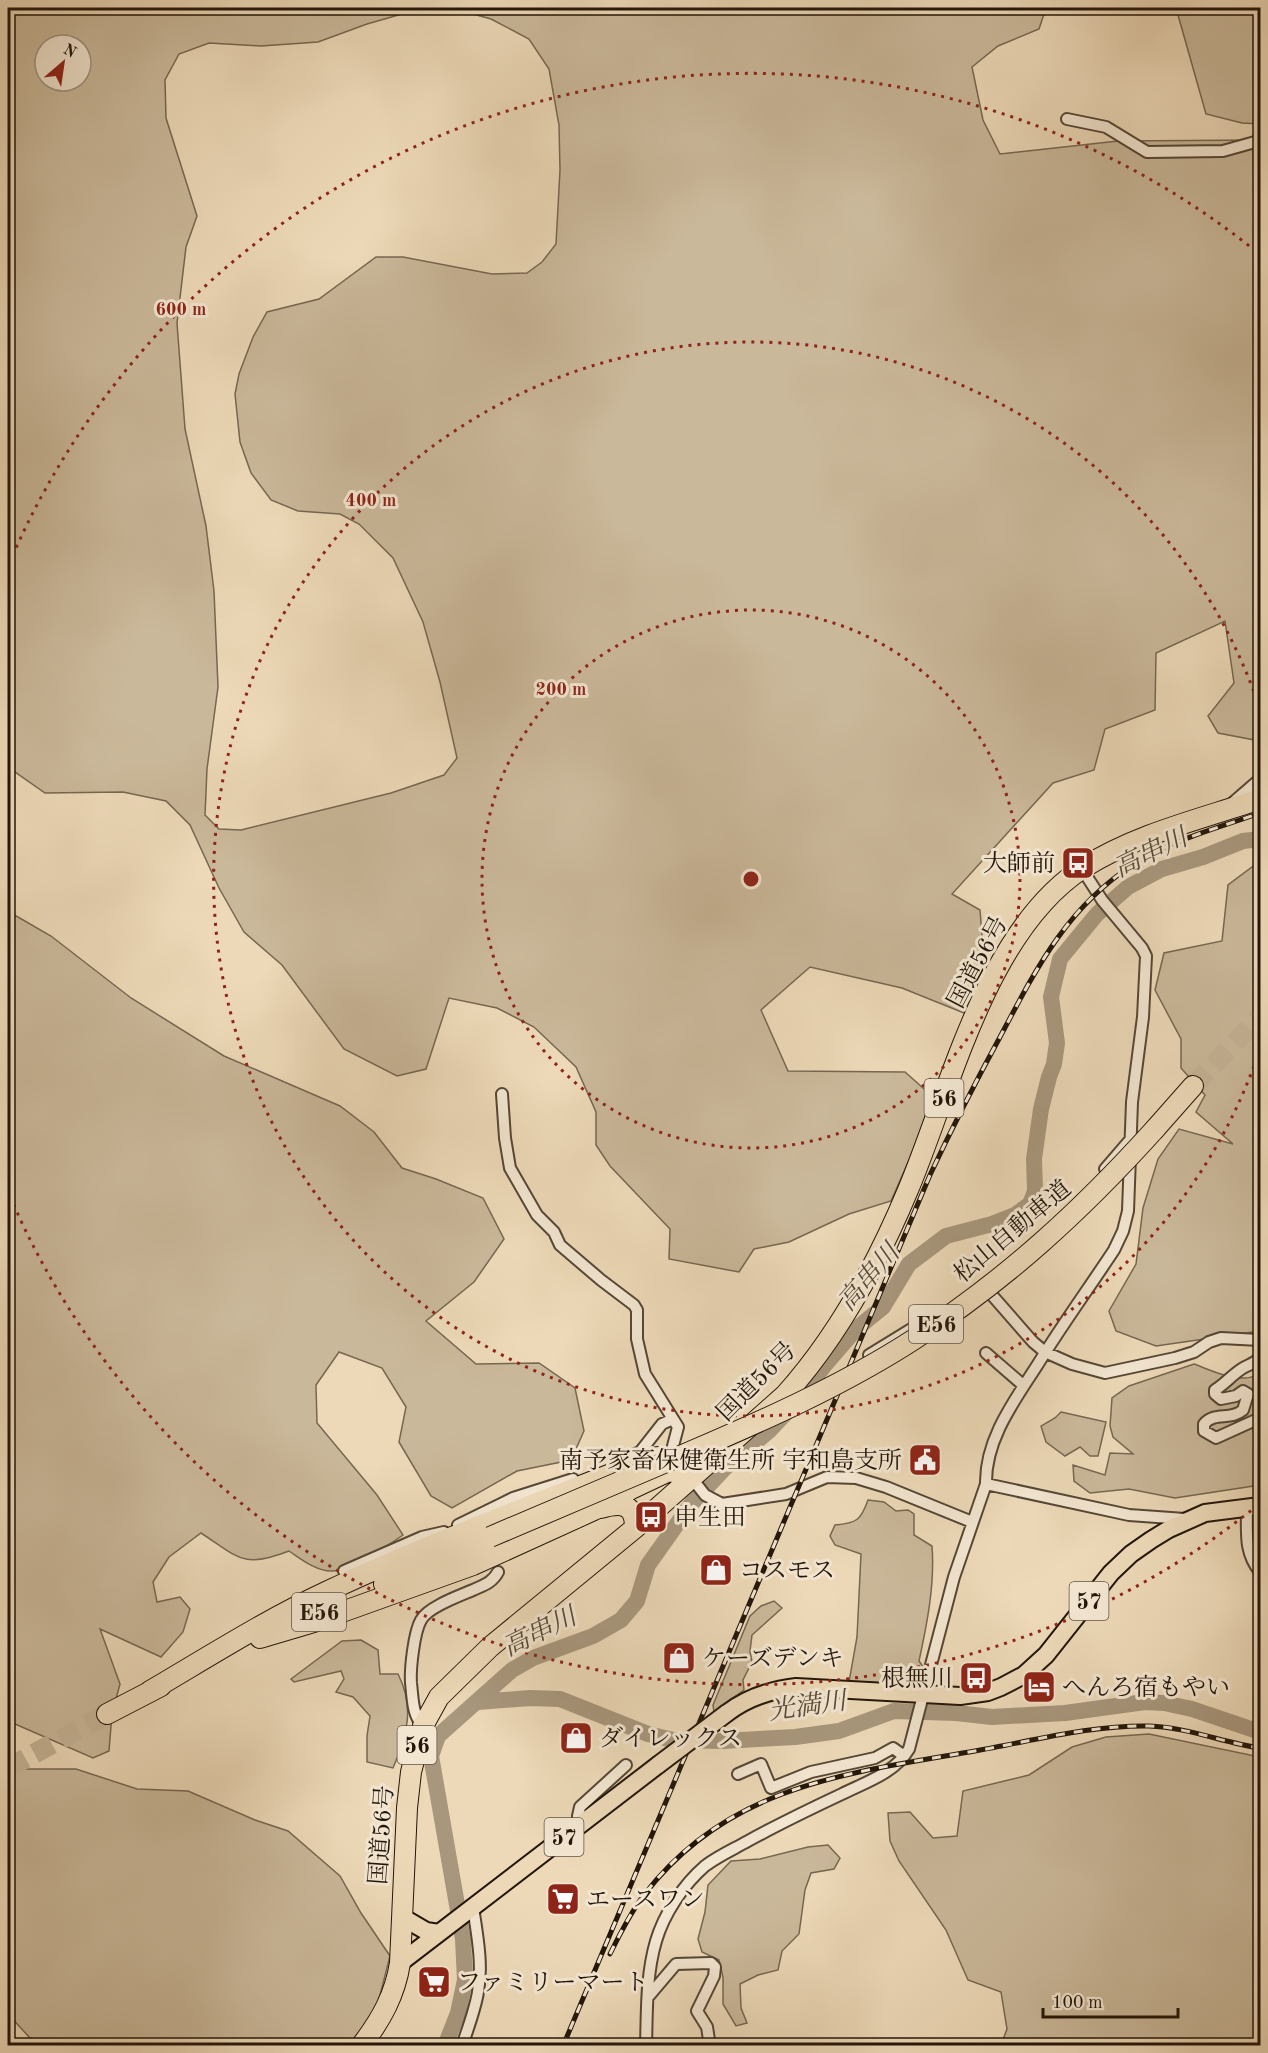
<svg xmlns="http://www.w3.org/2000/svg" width="1268" height="2053" font-family="'Old Standard TT','Noto Serif JP',serif">
<rect width="100%" height="100%" fill="#edd9b8"/>
<filter id="stains"><feTurbulence type="fractalNoise" baseFrequency=".00333" numOctaves="4"/><feColorMatrix values="0 0 0 0 .2 0 0 0 0 .09 0 0 0 0 .02 0 0 0 .5 -.17"/></filter>
<radialGradient id="worn" r=".72"><stop offset=".6" stop-color="#630" stop-opacity="0"/><stop offset="1" stop-color="#630" stop-opacity=".3"/></radialGradient>
<path fill="#cab89a" stroke="#766752" stroke-width="1.5" fill-rule="evenodd" d="M8,8H1046L1039,29L998,46L972,67L983,120L1000,154L1118,141L1260,140V741L1218,733L1208,716L1234,683L1225,621L1156,653L1155,710L1105,729L1094,770L1053,783L952,894L980,910L984,960L964,1013L902,988L810,967L761,1010L788,1071L905,1072L932,1096L920,1135L891,1201L849,1214L789,1242L754,1249L739,1272L669,1259L670,1229L610,1166L596,1145V1112L576,1067L534,1027L497,1008L449,998L426,1069L397,1076L344,1049L282,965L244,932L219,888L190,825L166,801L123,792L45,793L8,767ZM455,9L491,19L529,39L549,69L559,125L560,170L556,244L542,262L527,273L492,274L403,257H376L319,299L267,312L253,337L239,374L235,394L240,442L251,473L271,500L298,511L340,514L359,524L393,558L423,622L440,682L457,758L444,775L391,793L241,830L219,829L205,815L207,769L218,687L214,591L206,526L185,429L177,323L186,247L197,216L166,118L165,80L179,54L209,43L261,46L318,42L367,24L402,14ZM45,45H81V81H45Z
M1176,8H1260V124L1242,123L1206,114Z
M1260,861V1331L1156,1346L1116,1331L1109,1311L1136,1264L1143,1208L1158,1159L1179,1129L1233,1144L1196,1112L1205,1095L1181,1068V1039L1155,990L1164,953L1222,941L1228,885Z
M11,913L51,936L131,998L224,1056L340,1106L374,1132L402,1168L436,1179L483,1198L504,1239L474,1282L426,1321L476,1364L539,1363L575,1388L584,1431L571,1460L517,1471L452,1508L431,1496L399,1442L406,1407L382,1368L339,1352L316,1385L317,1423L377,1495L403,1535C385,1547 354,1572 331,1571C316,1571 301,1559 289,1551C243,1569 239,1558 201,1533L169,1557L153,1582L157,1602L180,1597L190,1609L183,1632L161,1657L100,1629L120,1684L112,1714L109,1751L93,1758L8,1721V918Z
M1194,1364C1213,1371 1242,1386 1260,1373V1485L1175,1498L1129,1489L1090,1493L1074,1481L1073,1465L1105,1475L1110,1453L1133,1454L1113,1437L1110,1426L1112,1398L1129,1386Z
M1061,1412L1106,1422L1098,1456H1090L1080,1447L1065,1456L1046,1442L1041,1426L1055,1418Z
M868,1500L884,1502L896,1511L908,1510L914,1514V1535L932,1546C935,1584 927,1624 919,1661L924,1668C908,1698 877,1685 849,1682L857,1637L861,1554L835,1545L830,1536L835,1525C857,1523 861,1520 868,1500Z
M774,1601L782,1608L752,1635L750,1651L752,1662L743,1680L744,1690L714,1712L713,1705L750,1616L761,1606Z
M361,1640L378,1650L380,1674H398C415,1707 407,1736 393,1768L367,1762V1736L370,1716L353,1697L336,1692L344,1679L341,1671L294,1682L291,1679L342,1641Z
M1149,1734L1260,1757V2045H1001L1007,2029L1001,1992L968,1980L946,1930L899,1861L890,1841L888,1813L910,1812L933,1838L957,1836L963,1791L1029,1775L1072,1747L1106,1737Z
M8,1769H76L137,1789L188,1791L255,1820L288,1831L340,1876L361,1913L390,1956L376,2011L351,2045H60L30,2038L8,2014Z
M828,1845L840,1858L834,1869L811,1873L805,1890L799,1934L782,1951L778,1970L758,1975L740,1984L741,2008L747,2023L736,2026L723,2004V1977L719,1960L702,1952L698,1939L705,1912L708,1885L731,1861L760,1859L808,1847Z"/>
<g fill="none" stroke-linecap="round" stroke-linejoin="round">
<path stroke="#a8977d" stroke-width="16" d="M478,1702L530,1698L560,1699L648,1734L673,1740L722,1741L795,1737L839,1731L894,1711L956,1713L992,1717L1065,1713L1145,1702L1164,1703L1192,1709L1260,1732
M445,2046L458,2013L465,1980L463,1939L431,1756L438,1736L512,1670L533,1658L593,1636L621,1620L637,1601L648,1565L692,1503L725,1468L769,1431L801,1397L824,1366L856,1329L883,1307L909,1264L946,1236L992,1224L1015,1215L1030,1204L1035,1191L1034,1159L1041,1109L1049,1077L1054,1064L1057,1043L1051,997L1060,959L1097,914L1128,887L1162,869L1203,857L1243,841L1260,839"/>
<path stroke="#c4b295" stroke-width="20" stroke-dasharray="20 10" stroke-linecap="butt" d="M1193,1086L1260,1016
M8,1768L107,1714"/>
<defs>
<path id="street" d="M1067,119L1106,127L1147,152L1223,151L1255,142L1260,145
M1230,805L1260,779
M502,1094L505,1138L510,1168L537,1215L554,1232L560,1245L601,1280L634,1305L637,1310V1339L645,1374L678,1427L673,1446V1461
M1105,1169L1130,1140
M984,1286L1033,1342L1045,1352L1072,1364L1105,1373L1175,1358L1194,1352L1209,1342L1221,1338L1260,1340
M986,1353L1023,1385
M869,1355L939,1312
M1260,1357C1256,1363 1250,1364 1243,1368C1233,1374 1225,1384 1215,1390V1394L1221,1399L1236,1396L1243,1391L1248,1394L1243,1410C1230,1421 1215,1411 1204,1424V1431L1216,1438L1260,1418
M626,1458L640,1452L662,1424L673,1419
M691,1477L705,1495L722,1504L786,1494L827,1477L856,1478L886,1487L972,1522
M986,1484L1129,1515L1185,1519
M1247,1507C1247,1533 1244,1552 1260,1572
M501,1509V1504L513,1498L573,1479
M458,1525L501,1504
M344,1571L422,1537L444,1532
M423,1726C412,1714 413,1699 411,1683C410,1669 414,1632 421,1620C428,1607 459,1596 473,1590C484,1585 492,1583 498,1572
M738,1774L761,1764L771,1788L811,1772L875,1758L893,1748L904,1756
M581,1824L578,1816L580,1807L626,1765
M648,1997L676,1964L711,1963L715,1967L714,1976L697,2011L707,2027L710,2046
M462,2046C468,2028 475,2010 478,1992C483,1964 477,1934 473,1907
M646,2046C647,2011 646,1975 656,1941C664,1914 683,1885 705,1866C718,1856 734,1849 748,1841C779,1824 810,1809 842,1794C866,1782 895,1773 909,1749L954,1577L986,1484C985,1439 1015,1400 1038,1364C1062,1325 1089,1288 1114,1250L1123,1231L1128,1211L1132,1102L1143,1017L1146,956L1142,948L1102,900L1082,869"/>
<path id="primary" d="M727,1713C748,1697 770,1690 796,1687L960,1696L988,1692L1001,1687L1024,1675L1046,1655L1111,1573L1131,1554L1151,1540L1169,1529L1205,1513L1260,1506
M402,1917L426,1931L439,1933
M400,1963L658,1765"/>
<path id="highway" d="M1155,1129L1193,1086
M601,1508C622,1502 635,1504 635,1528
M384,1584L490,1537
M260,1638L314,1622L473,1565L594,1510L631,1489L667,1472L678,1471L691,1477
M150,1691C208,1657 266,1620 328,1591C433,1542 541,1502 649,1459L658,1457
M107,1714L161,1686
M361,2046C381,2020 395,1995 400,1963L407,1808L411,1772L423,1726L439,1697L490,1647L635,1528L785,1395C838,1336 878,1262 908,1190C951,1088 986,931 1083,868C1136,834 1201,819 1260,799"/>
</defs>
<use href="#street" stroke="#554736" stroke-width="14"/>
<use href="#primary" stroke="#22160a" stroke-width="20"/>
<use href="#highway" stroke="#22160a" stroke-width="22"/>
<use href="#street" stroke="#f3e6d1" stroke-width="10"/>
<use href="#primary" stroke="#edd9b8" stroke-width="16"/>
<use href="#highway" stroke="#edd9b8" stroke-width="20"/>
<defs>
<path id="rail" d="M610,1954C620,1934 630,1913 644,1895C728,1785 848,1773 975,1751C1032,1741 1091,1725 1149,1726C1187,1727 1224,1743 1260,1748
M563,2046L930,1175C952,1128 975,1083 1000,1037C1036,969 1067,907 1134,864C1172,840 1218,828 1260,813"/>
</defs>
<use href="#rail" stroke="#22160a" stroke-width="5"/>
<use href="#rail" stroke="#f3e6d1" stroke-width="3" stroke-dasharray="9" stroke-linecap="butt"/>
<defs>
<path id="primary-bridge" d="M658,1765L727,1713"/>
<path id="highway-bridge" d="M490,1537C553,1510 615,1484 678,1457C758,1423 840,1387 913,1340C1006,1280 1081,1211 1155,1129"/>
</defs>
<use href="#primary-bridge" stroke="#22160a" stroke-width="20" stroke-linecap="butt"/>
<use href="#highway-bridge" stroke="#22160a" stroke-width="22" stroke-linecap="butt"/>
<use href="#primary-bridge" stroke="#edd9b8" stroke-width="16"/>
<use href="#highway-bridge" stroke="#edd9b8" stroke-width="20"/>
</g>
<g fill="none" stroke="#8f2418" stroke-width="3" stroke-dasharray="3 6">
<circle cx="751" cy="879" r="269"/>
<path d="M1260 1049A537 537 0 1 1 1260 709"/>
<path d="M1258 1505A806 806 0 0 1 9 1194M9 564A806 806 0 0 1 1258 253"/>
</g>
<defs>
<symbol id="bus-square" viewBox="-11 -11 22 22"><rect x="-9" y="-9" width="18" height="18" rx="4" fill="#8f2418" stroke="#f3e6d1"/><path d="M-5-6H5V4H4V6H2V4H-2V6H-4V4H-5ZM-3.5-4V0h7V-4ZM-3.5 1.2v1.5H-2V1.2ZM2 1.2v1.5H3.5V1.2Z" fill="#fff"/></symbol>
<symbol id="civic-square" viewBox="-11 -11 22 22"><rect x="-9" y="-9" width="18" height="18" rx="4" fill="#8f2418" stroke="#f3e6d1"/><path d="M-.6-6.5H3V-4.5H.6V-3L4-1V1h2V6H-6V1h2V-1L-.6-3ZM-1.2 2.5V6h2.4V2.5Z" fill="#fff"/></symbol>
<symbol id="shop-square" viewBox="-11 -11 22 22"><rect x="-9" y="-9" width="18" height="18" rx="4" fill="#8f2418" stroke="#f3e6d1"/><path d="M-5-2.5h2.3a2.7 3.5 0 0 1 5.4 0H5L5.5 6h-11ZM-1.5-2.5h3a1.5 2.3 0 0 0-3 0Z" fill="#fff"/></symbol>
<symbol id="hotel-square" viewBox="-11 -11 22 22"><rect x="-9" y="-9" width="18" height="18" rx="4" fill="#8f2418" stroke="#f3e6d1"/><path d="M-6-4.5h1.5V1H6V5H4.5V3h-9V5H-6ZM-4 0a1.8 1.8 0 1 1 3.6 0ZM.5 0V-2.5h3Q6-2.5 6 0Z" fill="#fff"/></symbol>
<symbol id="supermarket-square" viewBox="-11 -11 22 22"><rect x="-9" y="-9" width="18" height="18" rx="4" fill="#8f2418" stroke="#f3e6d1"/><path d="M-6-5.5h2.5l.6 2H6L4.5 2H-2.5L-4.4-4H-6ZM-1.5 3.2a1.3 1.3 0 1 0 .1 0ZM3 3.2a1.3 1.3 0 1 0 .1 0Z" fill="#fff"/></symbol>
</defs>
<g fill-rule="evenodd">
<use href="#bus-square" x="1059" y="844" width="38" height="38"/>
<use href="#civic-square" x="906" y="1441" width="38" height="38"/>
<use href="#bus-square" x="632" y="1498" width="38" height="38"/>
<use href="#shop-square" x="697" y="1551" width="38" height="38"/>
<use href="#shop-square" x="660" y="1639" width="38" height="38"/>
<use href="#bus-square" x="957" y="1659" width="38" height="38"/>
<use href="#hotel-square" x="1020" y="1668" width="38" height="38"/>
<use href="#shop-square" x="557" y="1719" width="38" height="38"/>
<use href="#supermarket-square" x="544" y="1880" width="38" height="38"/>
<use href="#supermarket-square" x="415" y="1963" width="38" height="38"/>
</g>
<g text-anchor="middle" stroke-width="6" stroke-linejoin="round" paint-order="stroke">
<g fill="#f3e6d1" stroke="#615446" stroke-width="1.5">
<rect x="924.5" y="1079" width="39" height="38" rx="4.5"/>
<rect x="909" y="1305" width="54" height="38" rx="4.5"/>
<rect x="1069.5" y="1582" width="39" height="38" rx="4.5"/>
<rect x="292" y="1593" width="54" height="38" rx="4.5"/>
<rect x="397.5" y="1726" width="39" height="38" rx="4.5"/>
<rect x="544.5" y="1818" width="39" height="38" rx="4.5"/>
</g>
<g font-size="22" font-weight="bold" fill="#22160a">
<text x="944" y="1106">56</text>
<text x="936" y="1332">E56</text>
<text x="1089" y="1609">57</text>
<text x="319" y="1620">E56</text>
<text x="417" y="1753">56</text>
<text x="564" y="1845">57</text>
</g>
<g font-size="24" fill="#22160a" stroke="#f3e6d1" text-anchor="start">
<text x="1055" y="871" text-anchor="end">大師前</text>
<text x="902" y="1468" text-anchor="end">南予家畜保健衛生所 宇和島支所</text>
<text x="674" y="1525">申生田</text>
<text x="739" y="1578">コスモス</text>
<text x="702" y="1666">ケーズデンキ</text>
<text x="953" y="1686" text-anchor="end">根無川</text>
<text x="1062" y="1695">へんろ宿もやい</text>
<text x="599" y="1746">ダイレックス</text>
<text x="586" y="1907">エースワン</text>
<text x="457" y="1990">ファミリーマート</text>
</g>
<g font-size="24" fill="#22160a" stroke="#f3e6d1">
<text transform="translate(977 962) rotate(-62)" y="8">国道56号</text>
<text transform="translate(1012 1231) rotate(-40)" y="8">松山自動車道</text>
<text transform="translate(756 1381) rotate(-45)" y="8">国道56号</text>
<text transform="translate(381 1835) rotate(-86)" y="8">国道56号</text>
</g>
<g font-size="26" font-style="italic" fill="#584a38" stroke="#f3e6d1">
<text transform="translate(1150 852) rotate(-26)" y="9">高串川</text>
<text transform="translate(868 1277) rotate(-49)" y="9">高串川</text>
<text transform="translate(539 1631) rotate(-26)" y="9">高串川</text>
<text transform="translate(807 1705) rotate(-8)" y="9">光満川</text>
</g>
</g>
<circle cx="751" cy="879" r="9" fill="#8f2418" stroke="#f3e6d1" stroke-width="3"/>
<g font-size="18" text-anchor="middle" font-weight="bold" fill="#8f2418" stroke="#f3e6d1" stroke-width="6" stroke-linejoin="round" paint-order="stroke">
<text x="181" y="315">600 m</text>
<text x="371" y="506">400 m</text>
<text x="561" y="695">200 m</text>
</g>
<rect width="1268" height="2053" fill="none" stroke="#edd9b8" stroke-width="30"/>
<rect x="9" y="9" width="1250" height="2035" fill="none" stroke="#22160a" stroke-width="3"/>
<rect x="15" y="15" width="1238" height="2023" fill="none" stroke="#22160a" stroke-width="1.5"/>
<g transform="translate(63 63) rotate(29)"><circle r="28" fill="#f3e6d1" stroke="#9f9381" stroke-width="1.5"/>
<path d="M0-4.5L10 22L0 15L-10 22Z" fill="#8f2418"/>
<text y="-9" font-size="16" font-weight="bold" text-anchor="middle" fill="#22160a">N</text>
</g>
<path d="M1043 2008v9h135v-9" fill="none" stroke="#22160a" stroke-width="3"/>
<text x="1052" y="2008" font-size="18" fill="#22160a" stroke="#f3e6d1" stroke-width="4.5" paint-order="stroke">100 m</text>
<rect width="100%" height="100%" filter="url(#stains)"/>
<rect width="100%" height="100%" fill="url(#worn)"/>
</svg>
